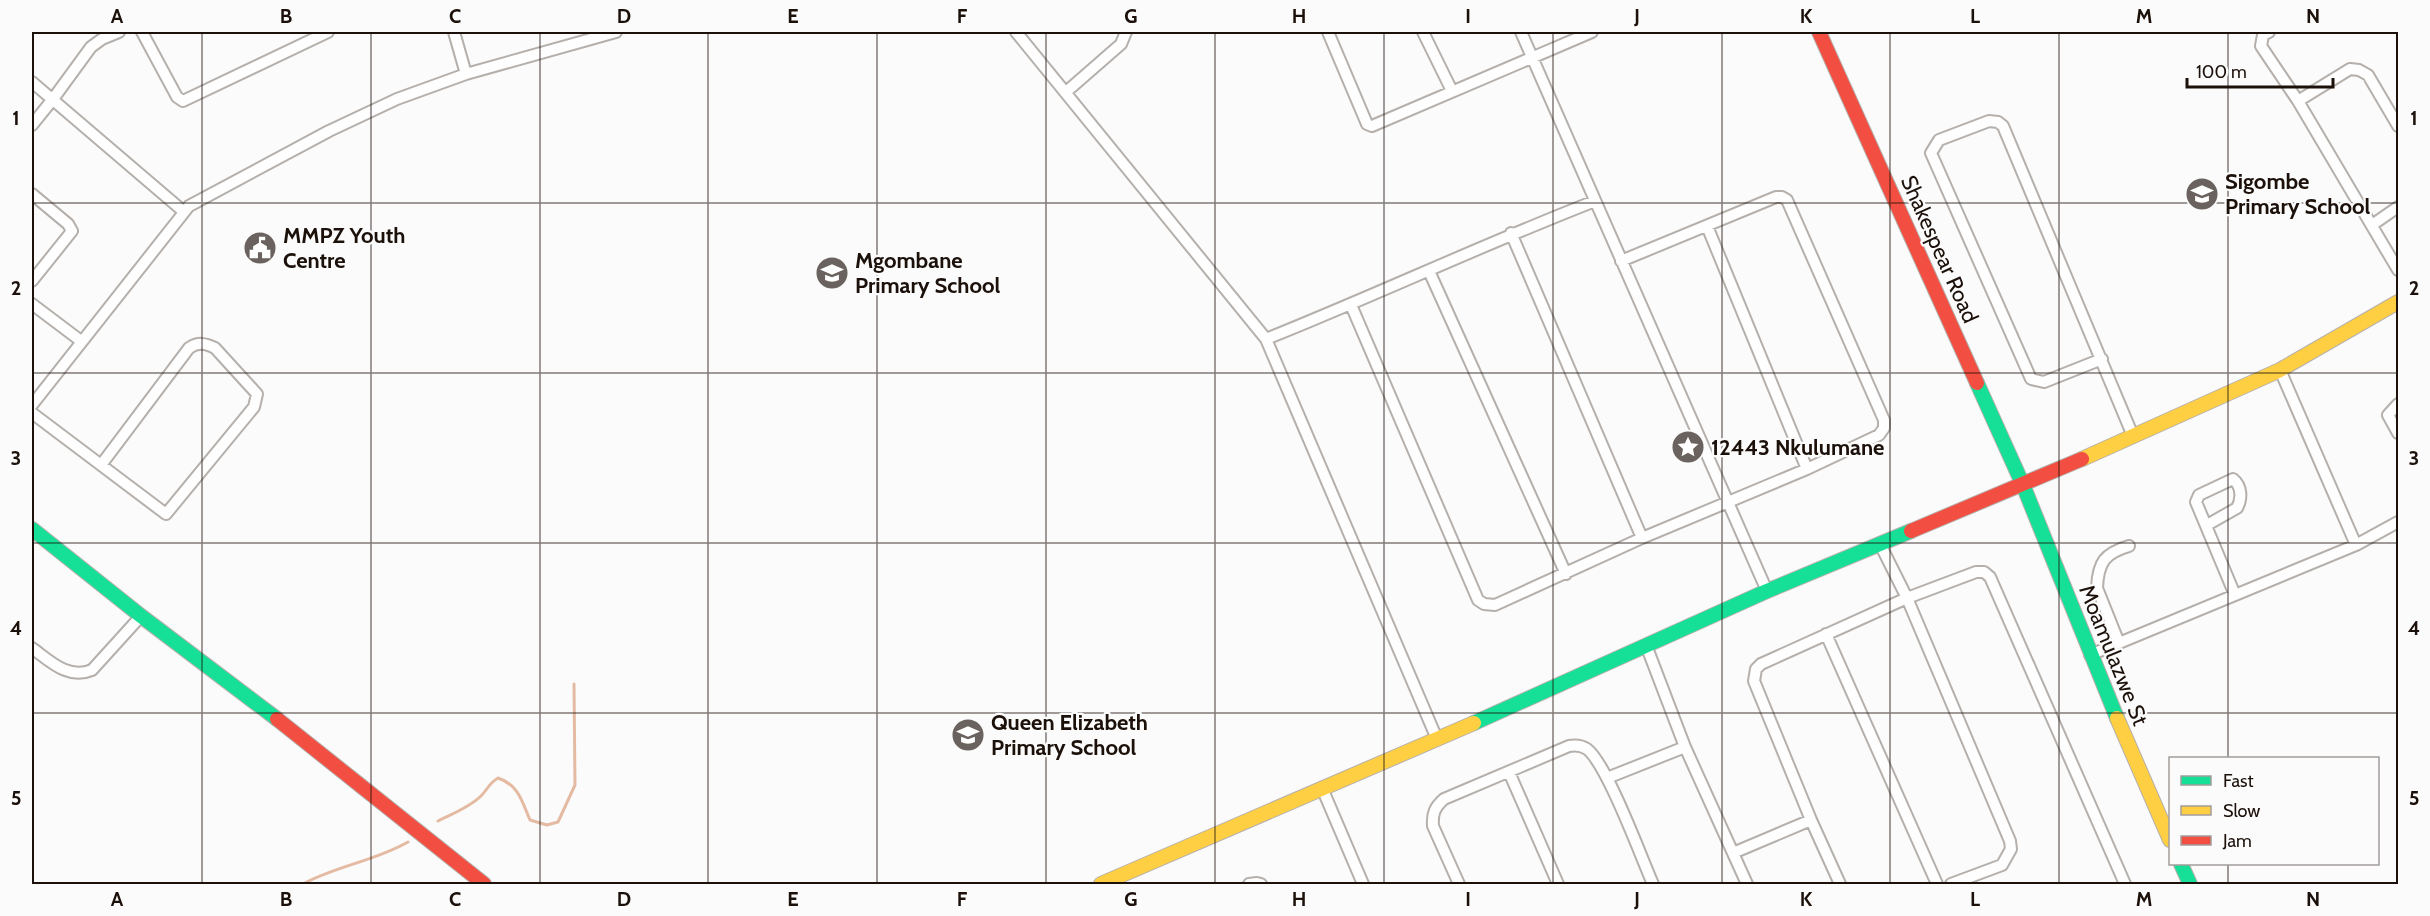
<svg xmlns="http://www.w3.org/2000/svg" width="2430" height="916" font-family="Cabin,sans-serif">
<rect width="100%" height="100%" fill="#fbfbfb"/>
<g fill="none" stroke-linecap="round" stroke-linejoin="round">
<path stroke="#e4bba2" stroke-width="3" d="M438,821C452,814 470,807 481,796C488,789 489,783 498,778C519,785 522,802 530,820L547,825L558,822L575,785L574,684
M303,884C336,866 375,861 408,842"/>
<defs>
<path id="street" d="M142,32L177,97L183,101L328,32
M454,32L466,74
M1016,32L1266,339L1437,739
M1328,32L1367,124L1372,126L1592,32
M1423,32L1452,91
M1521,32L1767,591
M2269,32L2263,35L2261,46L2298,101L2398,270
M32,82L183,211
M1066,92L1121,44L1126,32
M2298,101L2350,69L2359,70L2368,75L2398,126
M32,125L53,99L91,47L102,39L119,32
M32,194L68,224L72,231L32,281
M2372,225L2398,207
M1707,226L1807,469
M1511,233L1642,538
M1429,271L1566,574
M32,304L81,341
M1351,305L1478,600L1484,604L1495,605L1642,538L1807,469L1879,435L1884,428V420L1787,200L1782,197H1776L1621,261
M1266,339C1376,295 1484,244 1595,201
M2102,359L2044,382L2031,379L1931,153L1939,140L1989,121L1998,122L2003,126L2133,436
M2280,370L2356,545
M2398,404L2388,415L2398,433
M32,405L189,206L329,131L397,99L466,74L616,32
M32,413L166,514L254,407L257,394L215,348C205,343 198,342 189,348L101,465
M2207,525L2237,508C2242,499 2242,486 2233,479L2199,495L2196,502L2235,595
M1880,544L1907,598L2010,841L2011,849L2002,865L1951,884
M1826,634L1937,884
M2119,643L2097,588C2098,562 2105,553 2129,546
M1646,645L1685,747L1747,884
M32,648C50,661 68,680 92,670L141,616
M2090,655L2356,545L2398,522
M1509,772L1558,884
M1607,778L1685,747
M1322,788L1363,884
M1733,853L1811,820
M1249,884L1257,883L1261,884
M1459,884L1433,826C1432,813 1435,807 1444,799L1569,746C1575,745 1581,745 1587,749C1607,764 1641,857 1653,884
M1840,884L1811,820L1754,681L1756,669L1761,664L1907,598L1976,572H1984L1990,577L2125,884"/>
<path id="fast" d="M1977,383L2023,485L2117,718
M32,529L141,616L277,719
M1474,723L1767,591L1911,531
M2181,864L2190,884"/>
<path id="slow" d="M2082,459L2280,370L2398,302
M2117,718L2170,840
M1101,884L1474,723"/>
<path id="jam" d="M1819,32L1977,383
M1911,531L2082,459
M277,719L484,884"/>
</defs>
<use href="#street" stroke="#b5b0ac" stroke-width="14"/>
<use href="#fast" stroke="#b5b0ac" stroke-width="16"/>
<use href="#slow" stroke="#b5b0ac" stroke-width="16"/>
<use href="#jam" stroke="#b5b0ac" stroke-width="16"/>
<use href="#street" stroke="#fefefe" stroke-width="10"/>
<use href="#fast" stroke="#16e098" stroke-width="14"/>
<use href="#slow" stroke="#ffcf43" stroke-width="14"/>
<use href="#jam" stroke="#f24e42" stroke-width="14"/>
</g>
<path fill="none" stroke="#1c100a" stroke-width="1.5" stroke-opacity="0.55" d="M202,32V884M371,32V884M540,32V884M708,32V884M877,32V884M1046,32V884M1215,32V884M1384,32V884M1553,32V884M1722,32V884M1890,32V884M2059,32V884M2228,32V758M32,203H2398M32,373H2398M32,543H2398M32,713H2398M2228,864V884"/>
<defs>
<symbol id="school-disc" viewBox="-11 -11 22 22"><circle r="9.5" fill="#6a625e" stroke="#fbfbfb"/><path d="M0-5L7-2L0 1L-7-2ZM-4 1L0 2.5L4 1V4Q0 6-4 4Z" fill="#fff"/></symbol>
<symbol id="civic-disc" viewBox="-11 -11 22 22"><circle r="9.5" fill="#6a625e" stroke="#fbfbfb"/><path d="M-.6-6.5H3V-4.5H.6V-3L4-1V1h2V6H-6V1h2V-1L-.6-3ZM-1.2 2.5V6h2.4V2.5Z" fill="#fff"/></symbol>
<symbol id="sight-disc" viewBox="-11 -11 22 22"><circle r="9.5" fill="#6a625e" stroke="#fbfbfb"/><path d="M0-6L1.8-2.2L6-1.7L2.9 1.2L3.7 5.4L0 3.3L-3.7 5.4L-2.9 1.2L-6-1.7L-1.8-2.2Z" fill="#fff"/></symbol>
</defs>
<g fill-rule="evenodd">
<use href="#school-disc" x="2183" y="175" width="38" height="38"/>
<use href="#civic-disc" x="241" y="229" width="38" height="38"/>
<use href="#school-disc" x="813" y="254" width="38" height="38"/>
<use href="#sight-disc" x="1669" y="428" width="38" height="38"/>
<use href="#school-disc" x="949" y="716" width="38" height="38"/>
</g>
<g text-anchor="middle" stroke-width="4.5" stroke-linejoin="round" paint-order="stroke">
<g font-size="22" font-weight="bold" fill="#1c100a" stroke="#fbfbfb" text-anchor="start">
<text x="2225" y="189">Sigombe<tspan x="2225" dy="25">Primary School</tspan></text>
<text x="283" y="243">MMPZ Youth<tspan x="283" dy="25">Centre</tspan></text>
<text x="855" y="268">Mgombane<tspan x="855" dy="25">Primary School</tspan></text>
<text x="1711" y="455">12443 Nkulumane</text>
<text x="991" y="730">Queen Elizabeth<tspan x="991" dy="25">Primary School</tspan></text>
</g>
<g font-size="22" fill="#1c100a" stroke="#fbfbfb">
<text transform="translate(1940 249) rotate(66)" y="8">Shakespear Road</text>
<text transform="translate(2114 655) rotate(68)" y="8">Moamulazwe St</text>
</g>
</g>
<rect width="2430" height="916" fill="none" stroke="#fbfbfb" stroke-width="66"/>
<rect x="2169" y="757" width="210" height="108" fill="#fbfbfb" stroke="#a29d9b" stroke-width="1.5"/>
<rect x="2181" y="776" width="30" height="9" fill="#16e098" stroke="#a29d9b" stroke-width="1.5"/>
<text x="2223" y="787" font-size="18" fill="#1c100a">Fast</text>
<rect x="2181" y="806" width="30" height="9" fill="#ffcf43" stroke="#a29d9b" stroke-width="1.5"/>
<text x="2223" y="817" font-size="18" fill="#1c100a">Slow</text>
<rect x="2181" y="836" width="30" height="9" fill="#f24e42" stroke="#a29d9b" stroke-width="1.5"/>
<text x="2223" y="847" font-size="18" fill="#1c100a">Jam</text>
<path d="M2187 78v9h146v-9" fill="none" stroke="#1c100a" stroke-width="3"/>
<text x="2196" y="78" font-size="18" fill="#1c100a" stroke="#fbfbfb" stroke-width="4.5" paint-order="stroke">100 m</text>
<rect x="33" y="33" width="2364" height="850" fill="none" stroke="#1c100a" stroke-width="2"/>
<g font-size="20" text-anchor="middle" font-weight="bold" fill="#1c100a">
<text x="117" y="23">A</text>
<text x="286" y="23">B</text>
<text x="455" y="23">C</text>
<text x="624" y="23">D</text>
<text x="793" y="23">E</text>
<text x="962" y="23">F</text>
<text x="1131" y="23">G</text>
<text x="1299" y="23">H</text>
<text x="1468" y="23">I</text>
<text x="1637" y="23">J</text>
<text x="1806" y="23">K</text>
<text x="1975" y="23">L</text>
<text x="2144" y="23">M</text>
<text x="2313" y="23">N</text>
<text x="16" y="125">1</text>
<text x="2414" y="125">1</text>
<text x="16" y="295">2</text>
<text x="2414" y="295">2</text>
<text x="16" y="465">3</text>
<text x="2414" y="465">3</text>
<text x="16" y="635">4</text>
<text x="2414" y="635">4</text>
<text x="16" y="805">5</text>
<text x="2414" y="805">5</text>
<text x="117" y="906">A</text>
<text x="286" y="906">B</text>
<text x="455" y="906">C</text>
<text x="624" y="906">D</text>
<text x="793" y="906">E</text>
<text x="962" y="906">F</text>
<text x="1131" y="906">G</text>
<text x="1299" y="906">H</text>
<text x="1468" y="906">I</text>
<text x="1637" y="906">J</text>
<text x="1806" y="906">K</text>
<text x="1975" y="906">L</text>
<text x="2144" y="906">M</text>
<text x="2313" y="906">N</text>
</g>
</svg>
